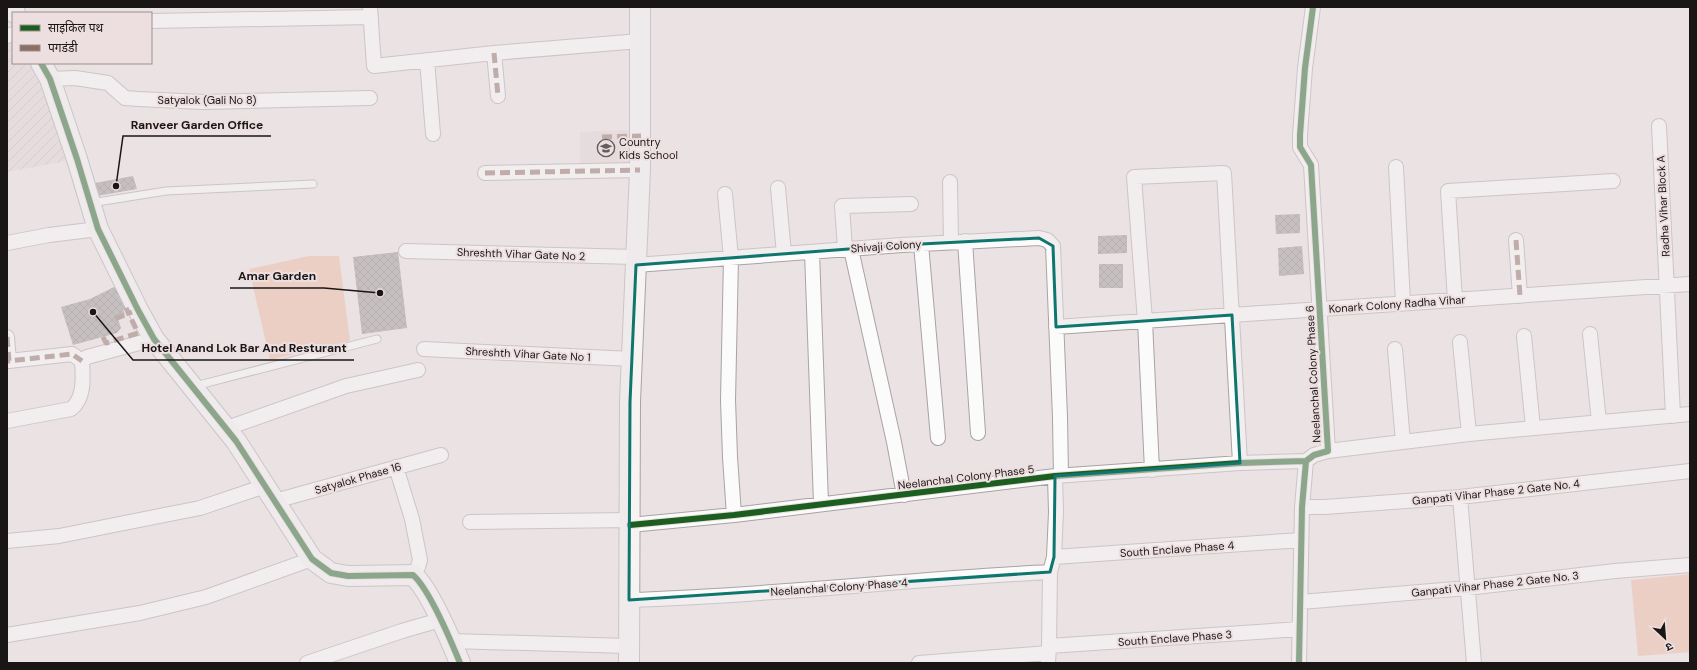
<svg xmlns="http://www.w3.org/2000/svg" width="1697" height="670" font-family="'DM Sans','Noto Sans Devanagari',sans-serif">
<defs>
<pattern id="industrial-furrows" width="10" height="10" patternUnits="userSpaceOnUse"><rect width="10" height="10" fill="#e3d3d4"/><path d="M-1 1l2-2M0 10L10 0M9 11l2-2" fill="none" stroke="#c2b4b5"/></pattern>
<pattern id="building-cross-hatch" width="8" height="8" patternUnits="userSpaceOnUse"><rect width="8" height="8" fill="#999495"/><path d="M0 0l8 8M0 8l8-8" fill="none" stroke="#7c7879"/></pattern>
</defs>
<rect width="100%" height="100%" fill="#eae2e3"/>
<path fill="#e3d3d4" d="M631,130L632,164L580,165V132Z"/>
<path fill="url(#industrial-furrows)" d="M13,40V63H35L72,160L7,172V42Z"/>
<path fill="#eeb9a0" d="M309,256H339L350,341L270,360L249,269Z
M1690,574V652L1638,656L1631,580Z"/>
<path fill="url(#building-cross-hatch)" d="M133,176L137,189L97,196L95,183Z
M1300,214V233L1276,234L1275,215Z
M1127,235V253L1098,254V236Z
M1302,246L1304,274L1279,276L1278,248Z
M398,252L407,328L362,334L353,257Z
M1099,264H1123V288H1099Z
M120,284L131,307L123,309L125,315L115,319V320L118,319L121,328L117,333L73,345L61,307L90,299Z"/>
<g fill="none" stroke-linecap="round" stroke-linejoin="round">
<defs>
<path id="lane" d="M91,203L166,191L313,184
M195,386L377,339"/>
<path id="street" d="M370,7L374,66L494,53L640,41
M151,21L371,17
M7,36L13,34
M494,53L498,96
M427,60L433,134
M50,79L75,78L108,83L125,98L138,99L203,102L370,98
M1659,126L1673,416
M1396,167L1403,303
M485,173L640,170
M950,182L951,242
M778,188L784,254
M725,194L731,258L728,400L730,457L734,515
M1516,240L1520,296
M965,241L978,433
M7,243L49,235L98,229
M921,244L938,438
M845,249L842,206L911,204
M851,249L894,442L904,495
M406,251L636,257
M812,252L821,503
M636,265L902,245L1039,238L1047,240L1053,246L1060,417L1061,476
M1455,300L1448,191L1613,181
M1056,327L1690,284
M1590,334L1599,422
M1524,336L1533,428
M7,337L9,361L72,354L82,361
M1460,342L1469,434
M424,349L632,359
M1395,349L1403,442
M7,421L71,409C85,398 83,377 82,361L87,357L154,339
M227,428L346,386L418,370
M1328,451L1469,434L1690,414
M396,467L412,519L420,560L418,567L413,575
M1152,470L1145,321L1134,177L1224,173L1240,463
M1460,497L1474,663
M275,501L441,455
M1302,507H1325L1460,497L1690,471
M470,522L630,520
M630,525L734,515L1055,476L1240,463L1306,461
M7,541L59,536L200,508L265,486
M1054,557L1301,540
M629,600C769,596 909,579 1050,572
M1301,602L1467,588L1615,571L1690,565
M7,635L140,613L206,597L312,559
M451,641L629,646
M1049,646L1300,629
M307,663L402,631L440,620
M919,663L1048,653
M1048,663L1049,646L1050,572L1054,557L1056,512L1055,476
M1299,663L1302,507L1306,461L1314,455L1328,451L1311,165L1300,147V135L1305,68L1313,7"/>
<path id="secondary" d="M13,7L15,13
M41,63L50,79L77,159L98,229L138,310L154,339L236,441L312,559L331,573L348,576L413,575C429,589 451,641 460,663
M629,663L630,402L640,170V7"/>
</defs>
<use href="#lane" stroke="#a9a3a4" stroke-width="9"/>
<use href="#street" stroke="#a9a3a4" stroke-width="16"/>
<use href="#secondary" stroke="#a9a3a4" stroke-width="22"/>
<use href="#lane" stroke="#fcfbfb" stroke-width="7"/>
<use href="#street" stroke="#fcfbfb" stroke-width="14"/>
<use href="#secondary" stroke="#f7f3f3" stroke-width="20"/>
<path stroke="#8d6e63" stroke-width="5" stroke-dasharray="10 5" stroke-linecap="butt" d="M494,53L498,96
M602,137L641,136
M485,173L640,170
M1516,240L1520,296
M115,319L132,312
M7,337L9,361L72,354L82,361
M103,337L106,343L138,333L126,308"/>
<defs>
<path id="cycleway" d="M41,63L50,79L77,159L98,229L138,310L154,339L236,441L312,559L331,573L348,576L413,575C429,589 451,641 460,663
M630,525L734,515L1055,476L1240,463L1306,461
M1299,663L1302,507L1306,461L1314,455L1328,451L1311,165L1300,147V135L1305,68L1313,7"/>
</defs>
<use href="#cycleway" stroke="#eddfe0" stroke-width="8"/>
<use href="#cycleway" stroke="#1b5e20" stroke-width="6"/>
</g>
<path d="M0 0H1697V670H0ZM1039,238L1053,246L1056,327L1232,315L1240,463L1055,476L1054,557L1050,572L629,600L630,402L636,265L902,245Z" fill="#eae2e3" fill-opacity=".55" fill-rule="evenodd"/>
<path fill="none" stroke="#0f766e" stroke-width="3" stroke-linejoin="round" d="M1039,238L1053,246L1056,327L1232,315L1240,463L1055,476L1054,557L1050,572L629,600L630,402L636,265L902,245Z"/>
<defs>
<symbol id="school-ring" viewBox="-11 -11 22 22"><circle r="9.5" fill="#eddfe0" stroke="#635d5e" stroke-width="1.5"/><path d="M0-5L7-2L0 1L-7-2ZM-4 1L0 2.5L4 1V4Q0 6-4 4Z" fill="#635d5e"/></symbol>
</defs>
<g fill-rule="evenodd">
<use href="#school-ring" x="596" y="138" width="20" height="20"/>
</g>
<g text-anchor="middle" stroke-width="4" stroke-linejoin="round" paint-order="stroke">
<g font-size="11" fill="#1b1616" stroke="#eddfe0">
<text x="207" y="104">Satyalok (Gali No 8)</text>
<text transform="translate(1663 206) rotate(-93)" y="4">Radha Vihar Block A</text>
<text transform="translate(886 246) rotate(-4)" y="4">Shivaji Colony</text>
<text transform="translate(521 254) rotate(2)" y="4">Shreshth Vihar Gate No 2</text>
<text transform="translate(1397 304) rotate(-4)" y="4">Konark Colony Radha Vihar</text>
<text transform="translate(528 354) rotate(3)" y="4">Shreshth Vihar Gate No 1</text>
<text transform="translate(1313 374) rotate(-93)" y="4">Neelanchal Colony Phase 6</text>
<text transform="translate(966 477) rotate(-7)" y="4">Neelanchal Colony Phase 5</text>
<text transform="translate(358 478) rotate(-16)" y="4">Satyalok Phase 16</text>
<text transform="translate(1496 492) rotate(-6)" y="4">Ganpati Vihar Phase 2 Gate No. 4</text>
<text transform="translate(1177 549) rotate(-4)" y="4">South Enclave Phase 4</text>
<text transform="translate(1495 584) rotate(-6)" y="4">Ganpati Vihar Phase 2 Gate No. 3</text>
<text transform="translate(839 587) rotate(-4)" y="4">Neelanchal Colony Phase 4</text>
<text transform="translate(1175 638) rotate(-4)" y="4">South Enclave Phase 3</text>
</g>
<g font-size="11" fill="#1b1616" stroke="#eddfe0" text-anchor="start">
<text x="619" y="146">Country<tspan x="619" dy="13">Kids School</tspan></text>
</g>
</g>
<path fill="none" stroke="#1b1616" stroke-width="1.5" d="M116 186L123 136H271M380 293L324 288H230M93 312L133 360H354"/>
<g fill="#1b1616" stroke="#eddfe0" stroke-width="1.5">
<circle cx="116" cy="186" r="4"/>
<circle cx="380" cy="293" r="4"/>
<circle cx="93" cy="312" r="4"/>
</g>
<g font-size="12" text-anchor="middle" font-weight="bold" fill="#1b1616" stroke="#eddfe0" stroke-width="4" stroke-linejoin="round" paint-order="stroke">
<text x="197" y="129">Ranveer Garden Office</text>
<text x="277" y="280">Amar Garden</text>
<text x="244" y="352">Hotel Anand Lok Bar And Resturant</text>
</g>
<rect width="1697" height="670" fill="none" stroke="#1b1616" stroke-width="16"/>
<rect x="12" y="12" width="140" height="52" fill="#eddfe0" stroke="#998f8f"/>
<rect x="20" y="25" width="20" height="6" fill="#1b5e20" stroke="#998f8f"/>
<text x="48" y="32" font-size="12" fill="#1b1616">साइकिल पथ</text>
<rect x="20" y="45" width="20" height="6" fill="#8d6e63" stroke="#998f8f"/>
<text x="48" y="52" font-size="12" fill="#1b1616">पगडंडी</text>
<g transform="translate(1665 638) rotate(154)" stroke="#eddfe0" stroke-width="3" paint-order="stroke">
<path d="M0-3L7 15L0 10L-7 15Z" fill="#1b1616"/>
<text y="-6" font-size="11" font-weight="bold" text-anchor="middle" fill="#1b1616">उ</text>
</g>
</svg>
